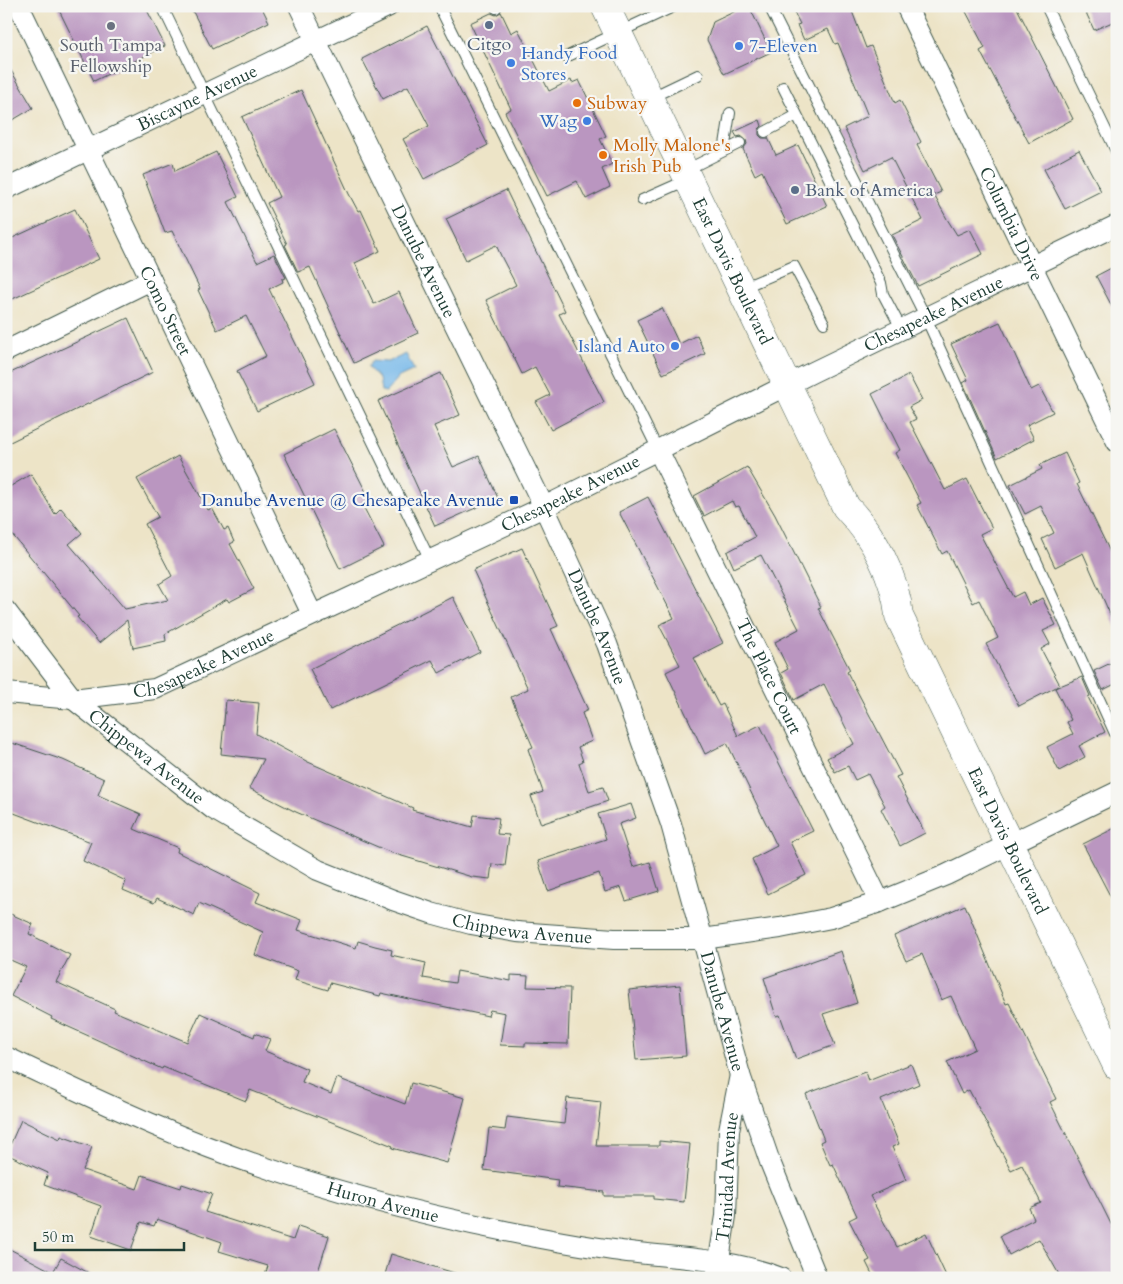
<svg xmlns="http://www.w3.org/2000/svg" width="1123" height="1284" font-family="Cardo,serif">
<rect width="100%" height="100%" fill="#f6f6f2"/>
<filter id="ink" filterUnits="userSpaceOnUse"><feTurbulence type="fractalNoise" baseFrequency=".02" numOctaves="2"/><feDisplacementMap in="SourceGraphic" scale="10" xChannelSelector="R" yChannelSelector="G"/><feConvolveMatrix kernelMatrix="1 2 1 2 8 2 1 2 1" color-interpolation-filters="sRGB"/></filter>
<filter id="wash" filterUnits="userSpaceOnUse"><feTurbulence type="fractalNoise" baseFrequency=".0096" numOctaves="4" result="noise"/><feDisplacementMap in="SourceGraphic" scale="20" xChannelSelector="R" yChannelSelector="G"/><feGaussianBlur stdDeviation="1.12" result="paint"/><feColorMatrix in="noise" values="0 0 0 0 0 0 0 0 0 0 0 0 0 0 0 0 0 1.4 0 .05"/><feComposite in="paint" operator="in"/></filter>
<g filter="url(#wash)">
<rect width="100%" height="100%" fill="#ede4c7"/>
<path fill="#74b7e9" stroke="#4a7a8e" d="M406,354L414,370L399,377L386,392L381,391L379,379L368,367L372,361L388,362Z"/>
<g id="blocks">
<path fill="#ba96c0" d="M57,6H145L165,46L94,81Z
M190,6H261L269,22L212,49Z
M746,6H749L771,52L724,74L707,40L713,22Z
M791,6H850L866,48L871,46L895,103L900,100L921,142L917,145L941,192L934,195L947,219L957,235L970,229L983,254L918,286L892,235L923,220L891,157L865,170L844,128L868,116L838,43L835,44L828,29L804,40L797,25L800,24Z
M963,6H1016L1073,119L1029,143L980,51L985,48Z
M1083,6H1117V20L1094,30Z
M501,12L511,33L518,29L549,91L571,80L572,83L579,80L606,136L600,139L612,164L602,169L610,187L586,199L577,181L547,196L505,112L511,109L470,23L491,13L496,15Z
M427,26L488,145L424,179L403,139L429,126L408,86L383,99L362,59Z
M6,62L33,108L6,124Z
M301,90L349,194L358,211L361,210L380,251L355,263L374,304L399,292L418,333L354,363L310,267L298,272L285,245L287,244L267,203L279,197L242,117Z
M760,120L762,126L759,129V135L762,138H768L776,155L798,145L827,206L787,224L762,171L755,175L743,149L747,144L746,140L741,136L737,137L734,132Z
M1079,150L1101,191L1065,209L1044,169Z
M216,152L238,197L228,202L257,262L274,254L286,278L282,279L283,282L269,289L315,383L257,411L237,371L266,356L246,316L217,330L198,290L200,289L172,231L165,233L143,175L173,163L175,171Z
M506,190L565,311L559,314L604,402L551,430L536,402L550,395L535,367L522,374L486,300L516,285L502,258L496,245L466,260L446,219Z
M75,209L99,259L6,302V241Z
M1117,265V316L1096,276Z
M662,308L679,344L697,335L705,354L663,374L637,320Z
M128,318L153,372L6,444V375Z
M1000,322L1031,390L1039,386L1053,412L1027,425L1034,439L997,458L963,383L968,380L951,344Z
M441,373L460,415L434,426L453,467L479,456L498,498L435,526L378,401Z
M909,375L922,400L909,407L916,419L910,422L945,490L967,479L992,528L980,534L1013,597L1023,592L1029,605L1042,598L1056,625L1043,631L1050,644L1041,649L1060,685L1019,706L986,644L998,638L979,600L973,603L947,551L942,554L917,505L921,503L895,453L900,450L872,394Z
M334,429L370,500L362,504L384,547L340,569L284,454Z
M1065,453L1079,483L1077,484L1112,556L1117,553V630L1083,553L1055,567L1042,539L1054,533L1041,506L1025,514L1010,485L1042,469L1040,465Z
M178,456L208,510L212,508L224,530L228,528L234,542L230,544L254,589L229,602L227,599L165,634L166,641L133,648L127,620L99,643L77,617L79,616L6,527V489L31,474L55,514L61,508L82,533L69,544L125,609L168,600L159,584L172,576L145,524L158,517L137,479Z
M747,467L775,515L821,607L818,608L850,670L847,672L901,775L896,777L925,833L900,846L881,809L885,806L868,774L855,780L848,766L835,772L827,758L854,744L824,684L794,700L781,673L788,669L775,642L799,629L761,555L734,568L727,552L755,537L739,506L735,507L732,501L704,516L694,496Z
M648,497L723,643L694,658L719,706L723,704L738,736L760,725L813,831L790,842L806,875L768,894L752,859L777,846L727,743L705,754L666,672L680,665L659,625L674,618L619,512Z
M522,548L558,626L551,629L588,710L582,713L592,741L578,747L583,761L579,763L589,791L603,787L608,801L541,824L531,796L543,792L528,749L533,747L511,697L528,689L473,570Z
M453,597L480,652L439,673L432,660L330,710L310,669Z
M1117,660V683L1103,690L1094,671Z
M1082,677L1090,696L1088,697L1105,732L1079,746L1085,757L1059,771L1047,747L1073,734L1067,722L1071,720L1055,688Z
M226,700L259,703L256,734L308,762L413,808L412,810L472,827L474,815L499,818L497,834L509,835L505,866L492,864L490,879L472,877L392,853L296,812L249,788L264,759L221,754Z
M6,741L63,760L104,779L98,795L141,814L134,829L178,848L177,852L260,893L256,902L302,920L298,930L356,948L358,941L375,946L392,950L391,955L426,963L423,978L455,983L457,971L511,981V975L528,976L527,987L570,988L568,1044L525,1043V1046L500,1045L505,1013L490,1010L488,1016L381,993L380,996L330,983L328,990L295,980L298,971L255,955L263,932L199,903L194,915L157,898L154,903L123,890L126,881L83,861L91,842L6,810Z
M631,804L636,818L619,824L633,867L650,862L659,891L626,901L621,887L605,892L599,873L548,891L538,861L606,839L598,814Z
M1117,827V909L1083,844Z
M965,905L1006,1004L1009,1003L1056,1099L1050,1102L1117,1236V1271L1104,1278H1061L1039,1239L1009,1255L1000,1236L1034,1219L1029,1208L1041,1203L1022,1165L1011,1170L969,1090L962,1094L947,1062L975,1049L951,996L941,1000L922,954L906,961L894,936Z
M6,912L33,924L29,934L70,955L56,982L115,1009L114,1011L187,1042L200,1013L254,1037L255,1033L270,1039L265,1051L307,1069L302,1082L331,1094L337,1078L405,1104L411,1083L465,1098L447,1163L392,1148L393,1146L250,1090L246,1101L163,1067L162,1069L51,1019L52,1017L11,996L26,967L6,958Z
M841,951L857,1003L823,1014L835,1045L796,1059L780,1015L776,1016L764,978Z
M680,985L686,1056L636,1060L629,990Z
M911,1064L919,1084L881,1100L899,1144L892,1147L906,1180L870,1196L897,1247L926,1233L947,1278H874L866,1262L870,1260L849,1220L857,1216L833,1164L830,1165L820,1142L824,1140L806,1094L865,1072L868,1081Z
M567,1098L601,1102L596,1146H659V1141L690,1144L684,1202L654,1199V1196H604V1192L557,1187L558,1180L484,1170L489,1128L505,1130L507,1117L564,1124Z
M21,1120L60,1139L61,1136L92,1147L83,1170L137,1189L142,1175L181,1188L182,1184L212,1194L205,1212L293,1240L298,1226L329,1236L316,1278H264L268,1266L219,1251L222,1242L157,1219L154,1226L141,1222L131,1250L91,1236L101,1206L44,1185L48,1173L6,1154Z
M6,1247L53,1272L61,1258L98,1278H6Z
M391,1254L458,1274L457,1278H384Z"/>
</g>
</g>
<g filter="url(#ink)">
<use href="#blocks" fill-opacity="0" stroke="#3e564a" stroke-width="1"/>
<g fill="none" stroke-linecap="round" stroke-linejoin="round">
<defs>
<path id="lane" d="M162,6L430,560
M439,6L658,450
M495,6L496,8
M769,6L926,318L1117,738
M1046,6L1117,153
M566,57L675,6
M783,87L859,238L881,283L883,294L902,330
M650,98L698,75
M765,132L797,115
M724,151L740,143
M686,170L724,151L730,113
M642,200L687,180
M742,288L794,266L824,323"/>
<g id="street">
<path id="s1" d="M19,6L312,614"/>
<path id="s2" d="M299,6L544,507L607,644L671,824L740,1075L770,1162L817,1278"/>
<path id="s3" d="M906,6L1117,442"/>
<path id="s4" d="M6,189L389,6"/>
<path d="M6,351L151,280"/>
<path id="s5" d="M658,450L880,902"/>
<path id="s6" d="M6,611L73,699L213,809L318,870L393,900L431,913L471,924L517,932L614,939H703L780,928L831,918L880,902L946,875L1117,792"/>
<path id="s7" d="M6,693L73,699L155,689L544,507L813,372L1117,225"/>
<path id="s8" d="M6,1057C55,1080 104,1104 154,1125C265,1173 386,1207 505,1231C540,1238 577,1245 613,1250C669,1258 728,1257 781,1278"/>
<path id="s9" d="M716,1278L726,1216L729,1130L740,1075"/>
</g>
<g id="secondary">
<path id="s10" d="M605,6L846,507C873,535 896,577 899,616L1117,1066"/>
</g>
</defs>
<use href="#lane" stroke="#3e564a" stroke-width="12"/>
<use href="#street" stroke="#3e564a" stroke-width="22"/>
<use href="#secondary" stroke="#3e564a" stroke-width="29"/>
<use href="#lane" stroke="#fff" stroke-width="10"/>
<use href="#street" stroke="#fff" stroke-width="20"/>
<use href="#secondary" stroke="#fff" stroke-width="28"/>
</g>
</g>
<g fill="#5c6f8a" stroke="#f6f6f2" stroke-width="2">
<circle cx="489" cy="25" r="5"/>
<circle cx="795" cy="190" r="5"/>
</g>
<circle fill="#6b7280" stroke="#f6f6f2" stroke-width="2" cx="111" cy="26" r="5"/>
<g fill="#3f7fe0" stroke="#f6f6f2" stroke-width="2">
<circle cx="739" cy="46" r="5"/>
<circle cx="511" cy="63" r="5"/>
<circle cx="587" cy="121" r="5"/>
<circle cx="675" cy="346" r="5"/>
</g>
<g fill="#e8710a" stroke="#f6f6f2" stroke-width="2">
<circle cx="577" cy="103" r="5"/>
<circle cx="603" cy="155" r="5"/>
</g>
<rect fill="#1a4fb4" stroke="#f6f6f2" stroke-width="2" x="509" y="495" width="10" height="10" rx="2.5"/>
<g text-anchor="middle" stroke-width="4.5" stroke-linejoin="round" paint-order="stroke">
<g font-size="18" fill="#4e5e75" stroke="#f6f6f2">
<text x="489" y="50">Citgo</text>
<text x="805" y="196" text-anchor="start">Bank of America</text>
</g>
<g font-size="18" fill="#5b616d" stroke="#f6f6f2">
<text x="111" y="51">South Tampa<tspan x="111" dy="21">Fellowship</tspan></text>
</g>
<g font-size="18" fill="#366cbe" stroke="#f6f6f2" text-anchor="start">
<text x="749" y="52">7-Eleven</text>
<text x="521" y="59">Handy Food<tspan x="521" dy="21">Stores</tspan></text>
<text x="577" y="127" text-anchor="end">Wag</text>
<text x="665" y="352" text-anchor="end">Island Auto</text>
</g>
<g font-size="18" fill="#1f3d34" stroke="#f6f6f2">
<text dy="6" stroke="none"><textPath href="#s4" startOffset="212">Biscayne Avenue</textPath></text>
<text dy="6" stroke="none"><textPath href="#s3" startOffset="242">Columbia Drive</textPath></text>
<text dy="6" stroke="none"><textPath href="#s2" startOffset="284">Danube Avenue</textPath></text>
<text dy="6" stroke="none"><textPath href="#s10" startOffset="294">East Davis Boulevard</textPath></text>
<text dy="6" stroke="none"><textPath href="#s1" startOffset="338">Como Street</textPath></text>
<text dy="6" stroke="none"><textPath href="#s7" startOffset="1014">Chesapeake Avenue</textPath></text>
<text dy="6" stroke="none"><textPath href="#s7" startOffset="609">Chesapeake Avenue</textPath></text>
<text dy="6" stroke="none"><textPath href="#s2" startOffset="689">Danube Avenue</textPath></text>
<text dy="6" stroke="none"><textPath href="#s7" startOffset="204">Chesapeake Avenue</textPath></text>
<text dy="6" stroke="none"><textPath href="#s5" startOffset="252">The Place Court</textPath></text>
<text dy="6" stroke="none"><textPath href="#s6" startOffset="204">Chippewa Avenue</textPath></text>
<text dy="6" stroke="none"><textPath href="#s10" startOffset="929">East Davis Boulevard</textPath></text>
<text dy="6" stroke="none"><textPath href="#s6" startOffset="624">Chippewa Avenue</textPath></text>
<text dy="6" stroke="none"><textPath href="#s2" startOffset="1094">Danube Avenue</textPath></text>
<text dy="6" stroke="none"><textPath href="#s9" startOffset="102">Trinidad Avenue</textPath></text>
<text dy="6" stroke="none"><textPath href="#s8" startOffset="405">Huron Avenue</textPath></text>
</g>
<g font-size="18" fill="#c56008" stroke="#f6f6f2" text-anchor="start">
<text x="587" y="109">Subway</text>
<text x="613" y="151">Molly Malone's<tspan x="613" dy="21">Irish Pub</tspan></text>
</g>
<g font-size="18" fill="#164399" stroke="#f6f6f2" text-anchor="end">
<text x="504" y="506">Danube Avenue @ Chesapeake Avenue</text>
</g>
</g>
<rect width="1123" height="1284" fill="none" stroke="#f6f6f2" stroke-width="25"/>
<path d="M35 1242v8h149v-8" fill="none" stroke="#1f3d34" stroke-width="2.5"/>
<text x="42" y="1242" font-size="15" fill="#1f3d34" stroke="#f6f6f2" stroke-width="4" paint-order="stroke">50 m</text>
</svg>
